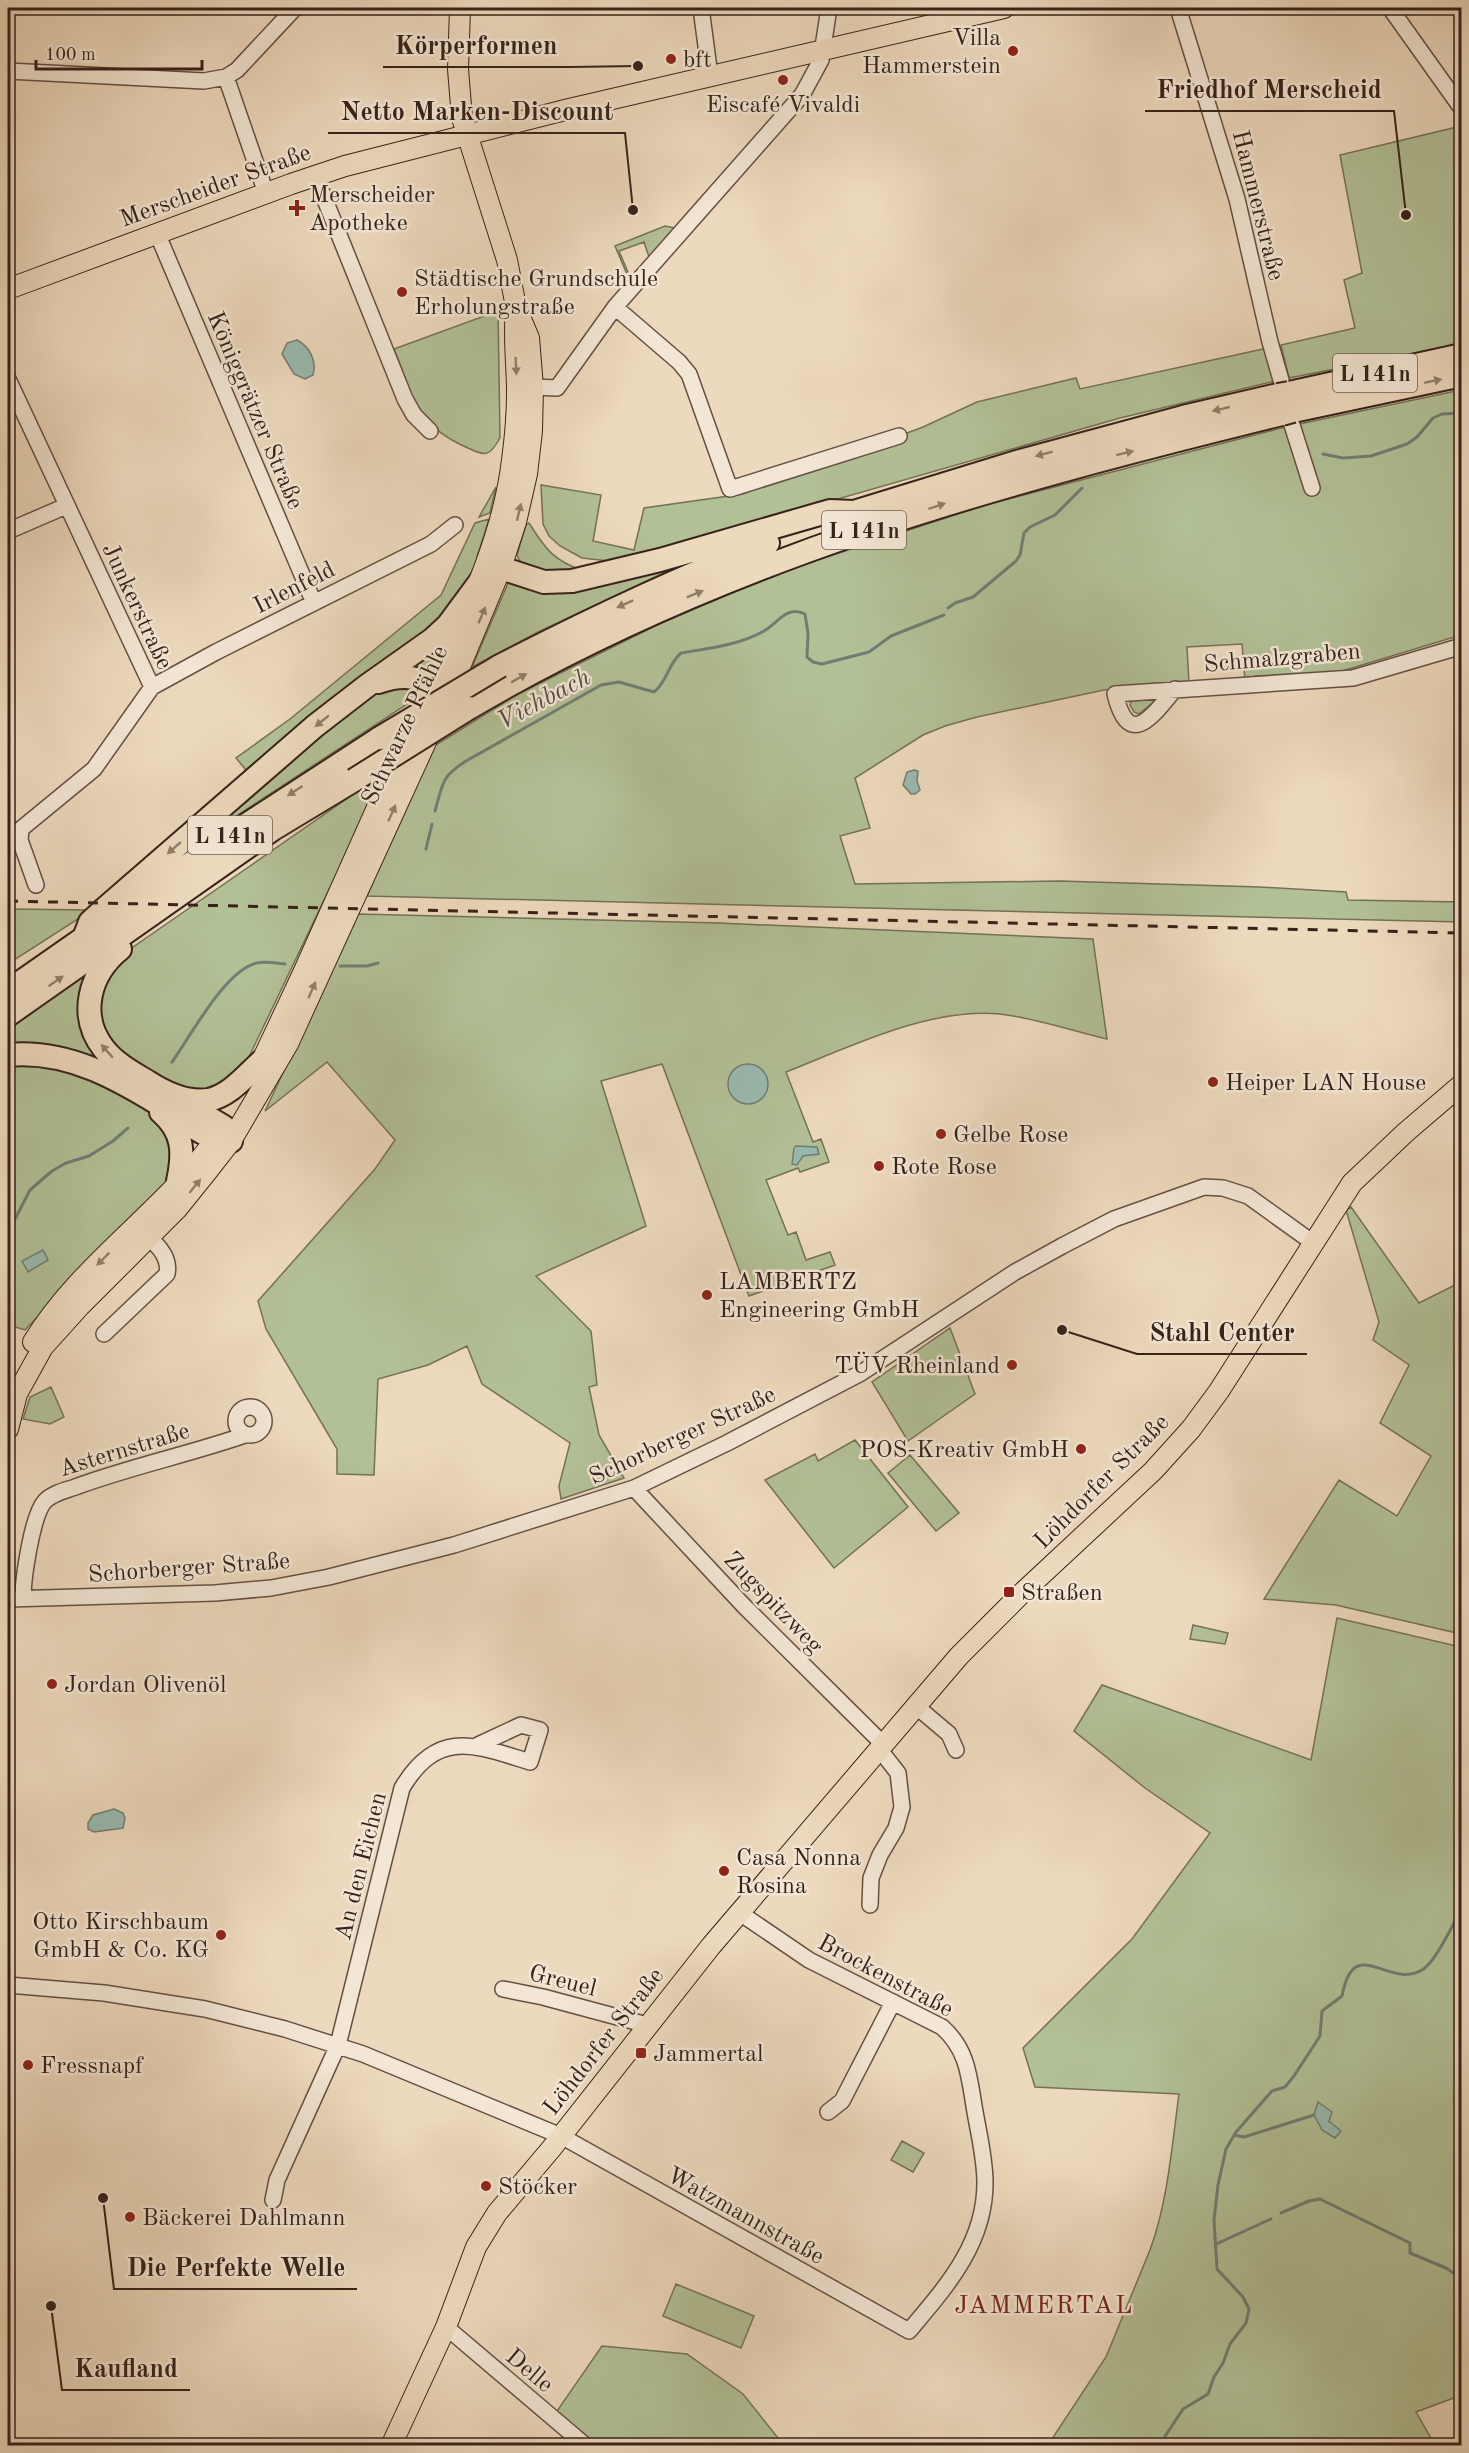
<svg xmlns="http://www.w3.org/2000/svg" width="1469" height="2453" font-family="'Old Standard TT',serif">
<rect width="100%" height="100%" fill="#edd9bd"/>
<filter id="stains"><feTurbulence type="fractalNoise" baseFrequency=".00333" numOctaves="4"/><feColorMatrix values="0 0 0 0 .2 0 0 0 0 .09 0 0 0 0 .02 0 0 0 .5 -.17"/></filter>
<radialGradient id="worn" r=".72"><stop offset=".6" stop-color="#630" stop-opacity="0"/><stop offset="1" stop-color="#630" stop-opacity=".3"/></radialGradient>
<path fill="#b2c096" stroke="#747158" stroke-width="1.5" d="M1461,126V344L1289,378L1281,345L1355,328L1344,280L1362,273L1340,155Z
M665,226L675,228L649,257L644,242L619,251L630,277L629,279L615,246Z
M498,311L500,438C490,456 486,457 468,448C415,425 414,398 394,349Z
M1263,349H1265L1275,381L1120,418L674,546L609,561L582,558L560,546L549,536L543,524L541,485L601,495L593,541L634,550L644,508L743,494L923,427L977,402L1076,378L1080,389Z
M1461,390V635L1339,672L1255,676V680H1245L1242,644L1187,647L1189,684L1104,690L977,717L945,726L923,735L855,778L870,828L840,836L855,884L1059,881L1260,887L1346,892L1348,900L1461,902V922L367,896L431,748L518,694L659,624L778,573L985,505L1285,427Z
M496,487L490,513L479,517Z
M489,519L477,557L481,560L459,605L250,775L236,758L290,719L441,595L475,523Z
M529,523C546,550 554,561 584,571L558,575L522,566L517,555L526,525Z
M706,553L538,632L472,667L509,581Z
M449,633L430,676L398,671Z
M407,682L421,695L169,860L365,699L382,687Z
M1141,696L1156,700L1139,714L1134,712L1130,705L1132,699Z
M382,779L247,1061L236,1078L200,1096L156,1081L108,1040L100,1021L98,1000L106,979L123,954L361,789Z
M8,909L92,910L8,964Z
M358,914L719,923L1093,939L1107,1039C1072,1031 1036,1018 1000,1014C930,1007 850,1047 786,1072L813,1142L821,1139L829,1162L800,1172L798,1168L766,1180L788,1235L796,1232L806,1260L830,1252L835,1265L749,1296L662,1064L601,1081L646,1226L536,1276L591,1331L597,1385L589,1387L599,1435L624,1478L561,1499L559,1486L570,1443L482,1384L467,1346L428,1365L378,1379L374,1475L337,1474V1449L266,1329L258,1301L375,1169L395,1140L327,1062L265,1111Z
M95,968L86,999L113,1072L8,1051V1029Z
M31,1062L96,1078L154,1111L171,1130L169,1180L25,1330L8,1325V1064Z
M1351,1207L1419,1303L1461,1282V1634L1336,1605L1264,1599L1339,1480L1397,1516L1431,1456L1380,1423L1409,1365L1373,1340L1379,1322L1346,1210Z
M950,1328L975,1394L908,1441L872,1382Z
M51,1387L64,1417L50,1424L23,1419L30,1397Z
M855,1440L908,1507L834,1568L765,1480L815,1454L818,1461Z
M910,1455L959,1513L936,1531L888,1473Z
M1337,1618L1461,1647L1462,2395L1416,2412L1435,2445H1048L1106,2357L1150,2250C1168,2201 1172,2145 1179,2094L1035,2087L1023,2048L1132,1939L1210,1833L1145,1788L1074,1731L1102,1685L1311,1760Z
M1193,1625L1228,1633L1225,1644L1190,1639Z
M902,2141L924,2153L913,2172L891,2160Z
M676,2284L754,2316L741,2348L663,2316Z
M602,2346L687,2354L743,2394L778,2438L774,2446L597,2445L557,2411Z"/>
<path fill="#99bab0" stroke="#717d74" stroke-width="1.5" d="M297,340C310,347 317,361 313,375L305,379L294,374L282,354L287,343Z
M914,770L918,771L917,781L920,790L915,794H911L903,785L907,772Z
M728 1084a20 20 0 1 1 40 0a20 20 0 1 1-40 0Z
M796,1146L817,1147L819,1154L803,1156L797,1165L792,1164L794,1148Z
M43,1250L48,1260L28,1272L22,1261Z
M114,1809L123,1813L125,1818L123,1828L94,1832L88,1829V1823L93,1815Z
M1318,2102L1332,2112L1329,2121L1341,2131L1335,2138L1322,2130L1314,2115Z"/>
<g fill="none" stroke-linecap="round" stroke-linejoin="round">
<path stroke="#717d74" stroke-width="3" d="M1323,454L1343,458L1371,456L1407,444L1417,437L1433,418L1442,414L1462,413
M948,608L955,603L973,597L1016,561L1020,555L1024,533L1030,527L1055,515L1082,488
M435,811C443,783 441,777 466,761L601,685L619,682L654,692C667,682 668,664 681,653C710,648 739,645 764,631C778,623 787,605 805,614L808,633L807,657L813,662L822,664L869,652L891,636L944,615
M426,849L432,824
M340,966H367L378,963
M172,1062C190,1037 226,969 257,963C265,961 276,963 285,964
M8,1226L14,1221L30,1190L52,1171L66,1163L89,1156L113,1141L128,1128
M1462,1863V1871
M1234,2135L1244,2137L1314,2115
M1281,2213L1309,2201L1320,2199L1410,2243V2253L1446,2268L1462,2279
M1216,2244L1271,2219
M1083,2446L1091,2443L1120,2446
M1147,2446L1162,2441L1183,2409L1208,2394L1214,2377L1223,2363L1230,2344L1246,2323L1249,2309L1243,2297L1217,2269L1214,2220L1218,2185L1226,2149L1236,2132L1272,2091L1285,2087L1294,2076L1320,2036L1322,2011L1342,1996C1354,1932 1388,1990 1422,1970C1436,1962 1455,1921 1462,1906"/>
<defs>
<path id="minor" d="M701,8L710,76
M1178,8L1237,199L1270,342L1281,380
M1390,8L1462,109
M8,71L204,81L226,77L237,70L295,8
M226,77L266,193
M315,175L405,399L414,415L430,431
M157,233L314,603
M615,307L679,362L689,374L730,489L899,436
M8,379L152,687
M525,391L533,387L557,388L615,307L802,95L821,60L829,8
M1292,425L1312,488
M8,531L66,506
M1175,689C1154,714 1129,752 1115,694L1353,678L1462,646
M36,885L20,840L21,829L94,769L152,687L216,652L431,544L455,525
M104,1334L167,1274C171,1255 154,1241 141,1232
M236 1421a14 14 0 1 1 28 0a14 14 0 1 1-28 0Z
M634,1488L744,1606L884,1745
M23,1598C23,1579 32,1515 45,1501C54,1492 68,1490 78,1486C133,1466 190,1454 245,1435
M8,1599L215,1593L271,1588L329,1577L454,1545L634,1488L727,1443L861,1373L1015,1272L1062,1246L1114,1219L1204,1187L1223,1188L1248,1196L1312,1242
M917,1707L949,1734L956,1750
M870,1905L871,1878L880,1855L896,1828L902,1807L898,1773L880,1750
M8,1985L104,1993L205,2009L285,2029L363,2054L561,2136L909,2331C946,2287 985,2244 985,2183C985,2157 978,2131 974,2106C969,2075 967,2049 942,2027L809,1960L740,1913
M503,1989L543,1997L647,2025
M828,2112L842,2101L893,2002
M273,2200L277,2180L338,2045L402,1788C438,1728 475,1745 530,1762L540,1730L521,1725L478,1745
M446,2327L586,2446"/>
<path id="major" d="M8,289L291,184L345,166L565,110L1004,8
M424,705C459,627 502,546 512,460C515,438 517,415 517,392C517,364 513,338 516,310
M256,1073L303,973L405,745
M33,1342C83,1260 171,1207 224,1127
M8,1429L17,1394L43,1347L80,1306L177,1209L206,1173L231,1141L288,1044L457,674L501,568L516,522L527,474L532,431L533,387L529,338L516,307L507,260L462,118L458,69L460,8
M391,2446L446,2327L476,2247L497,2213L551,2149L711,1946L959,1656L1022,1593L1153,1471L1191,1429L1219,1391L1352,1183L1406,1132L1462,1084"/>
<path id="highway" d="M1289,393L1462,355
M1293,411L1462,375
M841,516L1020,461L1183,417L1278,395
M500,666C587,621 676,579 768,543
M378,682C419,669 437,682 432,725
M469,708C723,558 998,484 1282,414
M84,938L90,922L102,911L315,726L368,685L433,639L448,625L485,575L492,570L501,568L544,582L572,581L660,560L830,511L854,512
M120,949C89,974 78,1016 104,1049C116,1064 133,1073 148,1082C165,1093 187,1103 208,1100C230,1096 247,1074 263,1060
M8,991L240,829L380,738
M8,1015L273,829L354,780
M8,1055C68,1049 121,1080 170,1111C190,1124 206,1140 231,1141L224,1127L179,1100
M161,1112C184,1132 184,1153 178,1181"/>
</defs>
<use href="#minor" stroke="#645043" stroke-width="18"/>
<use href="#major" stroke="#36221a" stroke-width="22"/>
<use href="#highway" stroke="#36221a" stroke-width="26"/>
<use href="#minor" stroke="#f3e6d4" stroke-width="15"/>
<use href="#major" stroke="#edd9bd" stroke-width="20"/>
<use href="#highway" stroke="#edd9bd" stroke-width="22"/>
<path stroke="#36221a" stroke-width="3" stroke-dasharray="10 10" stroke-linecap="butt" d="M8,901L1462,933"/>
<defs>
<path id="highway-bridge" d="M1278,395L1289,393
M1282,414L1293,411
M380,738L500,666
M354,780L469,708"/>
</defs>
<use href="#highway-bridge" stroke="#36221a" stroke-width="26" stroke-linecap="butt"/>
<use href="#highway-bridge" stroke="#edd9bd" stroke-width="22"/>
</g>
<defs><path id="oneway-solid" d="M-6-.8H1V-3.2L6.5 0L1 3.2V.8H-6Z" transform="scale(1.5)"/></defs>
<g fill="#927e6c">
<use href="#oneway-solid" transform="translate(516 366) rotate(87)"/>
<use href="#oneway-solid" transform="translate(1433 381) rotate(-12)"/>
<use href="#oneway-solid" transform="translate(1221 409) rotate(167)"/>
<use href="#oneway-solid" transform="translate(1125 453) rotate(-14)"/>
<use href="#oneway-solid" transform="translate(1044 454) rotate(165)"/>
<use href="#oneway-solid" transform="translate(937 506) rotate(-18)"/>
<use href="#oneway-solid" transform="translate(519 512) rotate(-77)"/>
<use href="#oneway-solid" transform="translate(695 594) rotate(-22)"/>
<use href="#oneway-solid" transform="translate(625 604) rotate(156)"/>
<use href="#oneway-solid" transform="translate(482 615) rotate(-67)"/>
<use href="#oneway-solid" transform="translate(519 678) rotate(-29)"/>
<use href="#oneway-solid" transform="translate(322 721) rotate(141)"/>
<use href="#oneway-solid" transform="translate(295 791) rotate(147)"/>
<use href="#oneway-solid" transform="translate(392 813) rotate(-66)"/>
<use href="#oneway-solid" transform="translate(174 848) rotate(139)"/>
<use href="#oneway-solid" transform="translate(56 981) rotate(-35)"/>
<use href="#oneway-solid" transform="translate(312 990) rotate(-66)"/>
<use href="#oneway-solid" transform="translate(107 1051) rotate(-131)"/>
<use href="#oneway-solid" transform="translate(195 1186) rotate(-51)"/>
<use href="#oneway-solid" transform="translate(103 1259) rotate(135)"/>
</g>
<g fill="#8f2418" stroke="#f3e6d4" stroke-width="2">
<circle cx="1013" cy="51" r="6"/>
<circle cx="671" cy="59" r="6"/>
<circle cx="783" cy="80" r="6"/>
<path d="M294 199h6v6h6v6h-6v6h-6v-6h-6v-6h6z"/>
<circle cx="402" cy="292" r="6"/>
<circle cx="1213" cy="1082" r="6"/>
<circle cx="941" cy="1134" r="6"/>
<circle cx="879" cy="1166" r="6"/>
<circle cx="707" cy="1295" r="6"/>
<circle cx="1012" cy="1365" r="6"/>
<circle cx="1081" cy="1449" r="6"/>
<rect x="1003" y="1586" width="12" height="12" rx="3"/>
<circle cx="52" cy="1684" r="6"/>
<circle cx="724" cy="1871" r="6"/>
<circle cx="221" cy="1935" r="6"/>
<rect x="635" y="2047" width="12" height="12" rx="3"/>
<circle cx="28" cy="2065" r="6"/>
<circle cx="486" cy="2186" r="6"/>
<circle cx="130" cy="2217" r="6"/>
</g>
<g text-anchor="middle" stroke-width="5" stroke-linejoin="round" paint-order="stroke">
<g fill="#f3e6d4" stroke="#6f5d52" stroke-width="1.5">
<rect x="1333" y="354" width="84" height="38" rx="4.5"/>
<rect x="822" y="511" width="84" height="38" rx="4.5"/>
<rect x="188" y="816" width="84" height="38" rx="4.5"/>
</g>
<g font-size="22" font-weight="bold" fill="#36221a">
<text x="1375" y="381">L 141n</text>
<text x="864" y="538">L 141n</text>
<text x="230" y="843">L 141n</text>
</g>
<g font-size="24" fill="#36221a" stroke="#f3e6d4" text-anchor="start">
<text x="1001" y="45" text-anchor="end">Villa<tspan x="1001" dy="28">Hammerstein</tspan></text>
<text x="683" y="67">bft</text>
<text x="783" y="112" text-anchor="middle">Eiscafé Vivaldi</text>
<text x="309" y="202">Merscheider<tspan x="309" dy="28">Apotheke</tspan></text>
<text x="414" y="286">Städtische Grundschule<tspan x="414" dy="28">Erholungstraße</tspan></text>
<text x="1225" y="1090">Heiper LAN House</text>
<text x="953" y="1142">Gelbe Rose</text>
<text x="891" y="1174">Rote Rose</text>
<text x="719" y="1289">LAMBERTZ<tspan x="719" dy="28">Engineering GmbH</tspan></text>
<text x="1000" y="1373" text-anchor="end">TÜV Rheinland</text>
<text x="1069" y="1457" text-anchor="end">POS-Kreativ GmbH</text>
<text x="1021" y="1600">Straßen</text>
<text x="64" y="1692">Jordan Olivenöl</text>
<text x="736" y="1865">Casa Nonna<tspan x="736" dy="28">Rosina</tspan></text>
<text x="209" y="1929" text-anchor="end">Otto Kirschbaum<tspan x="209" dy="28">GmbH &amp; Co. KG</tspan></text>
<text x="653" y="2061">Jammertal</text>
<text x="40" y="2073">Fressnapf</text>
<text x="498" y="2194">Stöcker</text>
<text x="142" y="2225">Bäckerei Dahlmann</text>
</g>
<g font-size="24" fill="#36221a" stroke="#f3e6d4">
<text transform="translate(215 185) rotate(-20)" y="8">Merscheider Straße</text>
<text transform="translate(1259 205) rotate(76)" y="8">Hammerstraße</text>
<text transform="translate(256 410) rotate(67)" y="8">Königgrätzer Straße</text>
<text transform="translate(294 587) rotate(-27)" y="8">Irlenfeld</text>
<text transform="translate(138 606) rotate(65)" y="8">Junkerstraße</text>
<text transform="translate(1282 657) rotate(-5)" y="8">Schmalzgraben</text>
<text transform="translate(404 725) rotate(-65)" y="8">Schwarze Pfähle</text>
<text transform="translate(682 1435) rotate(-25)" y="8">Schorberger Straße</text>
<text transform="translate(124 1449) rotate(-17)" y="8">Asternstraße</text>
<text transform="translate(1101 1481) rotate(-45)" y="8">Löhdorfer Straße</text>
<text transform="translate(189 1567) rotate(-4)" y="8">Schorberger Straße</text>
<text transform="translate(774 1602) rotate(46)" y="8">Zugspitzweg</text>
<text transform="translate(360 1866) rotate(-76)" y="8">An den Eichen</text>
<text transform="translate(886 1975) rotate(28)" y="8">Brockenstraße</text>
<text transform="translate(563 1980) rotate(14)" y="8">Greuel</text>
<text transform="translate(603 2041) rotate(-52)" y="8">Löhdorfer Straße</text>
<text transform="translate(746 2215) rotate(29)" y="8">Watzmannstraße</text>
<text transform="translate(530 2370) rotate(40)" y="8">Delle</text>
</g>
<g font-size="26" font-style="italic" fill="#545047" stroke="#f3e6d4">
<text transform="translate(543 698) rotate(-28)" y="9">Viehbach</text>
</g>
<g font-size="26" letter-spacing="1.5" fill="#7a1f14" stroke="#f3e6d4">
<text x="1044" y="2313">JAMMERTAL</text>
</g>
</g>
<path fill="none" stroke="#36221a" stroke-width="2" d="M638 66L570 67H383M1406 215L1394 111H1145M633 210L625 133H328M1062 1330L1137 1354H1307M103 2198L114 2289H357M51 2306L62 2390H190"/>
<g fill="#36221a" stroke="#f3e6d4" stroke-width="2">
<circle cx="638" cy="66" r="6"/>
<circle cx="1406" cy="215" r="6"/>
<circle cx="633" cy="210" r="6"/>
<circle cx="1062" cy="1330" r="6"/>
<circle cx="103" cy="2198" r="6"/>
<circle cx="51" cy="2306" r="6"/>
</g>
<g font-size="26" text-anchor="middle" font-weight="bold" fill="#36221a" stroke="#f3e6d4" stroke-width="5" stroke-linejoin="round" paint-order="stroke">
<text x="476" y="54">Körperformen</text>
<text x="1269" y="98">Friedhof Merscheid</text>
<text x="477" y="120">Netto Marken-Discount</text>
<text x="1222" y="1341">Stahl Center</text>
<text x="236" y="2276">Die Perfekte Welle</text>
<text x="126" y="2377">Kaufland</text>
</g>
<rect width="1469" height="2453" fill="none" stroke="#edd9bd" stroke-width="30"/>
<rect x="9" y="9" width="1451" height="2435" fill="none" stroke="#36221a" stroke-width="3"/>
<rect x="15" y="15" width="1439" height="2423" fill="none" stroke="#36221a" stroke-width="1.5"/>
<path d="M36 60v9h166v-9" fill="none" stroke="#36221a" stroke-width="3"/>
<text x="45" y="60" font-size="18" fill="#36221a" stroke="#f3e6d4" stroke-width="4.5" paint-order="stroke">100 m</text>
<rect width="100%" height="100%" filter="url(#stains)"/>
<rect width="100%" height="100%" fill="url(#worn)"/>
</svg>
